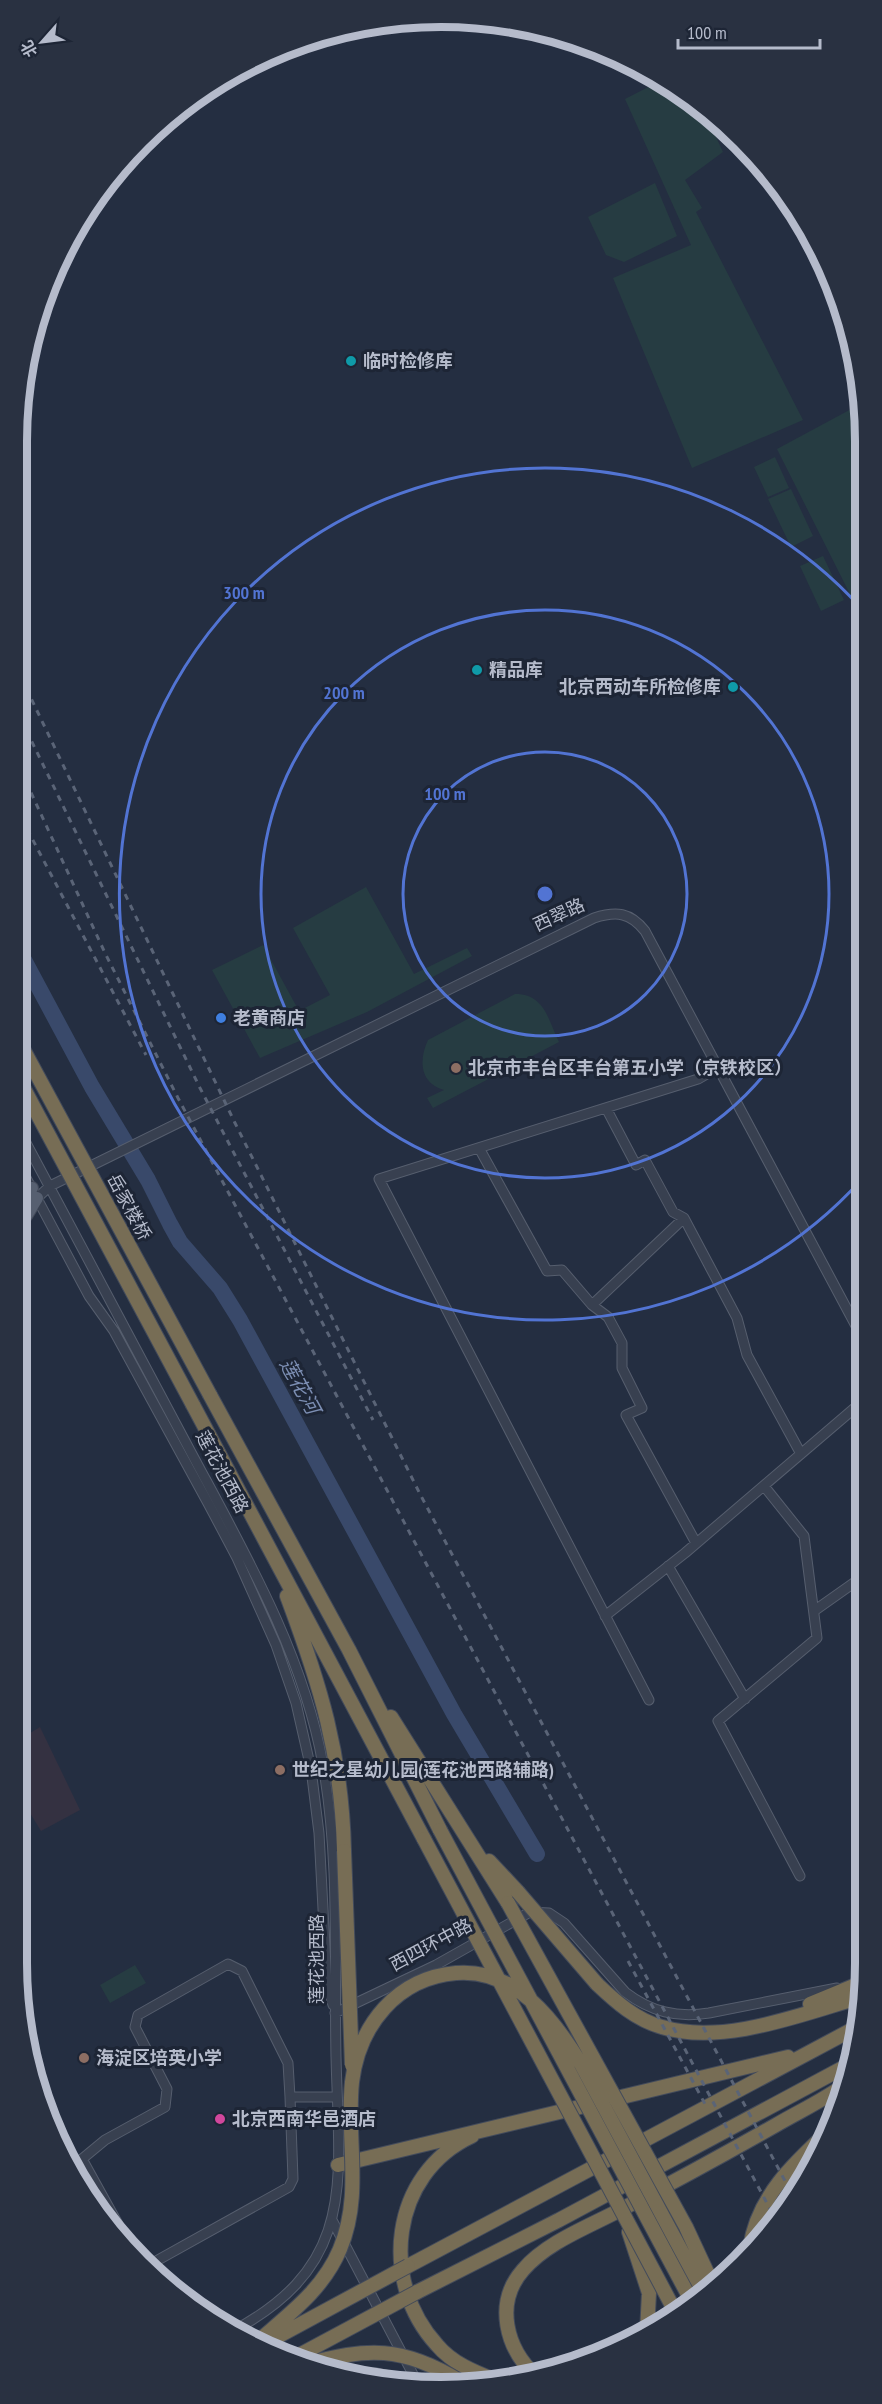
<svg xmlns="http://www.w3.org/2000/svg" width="882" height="2404" font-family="'PT Sans Narrow','Noto Sans SC',sans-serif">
<rect width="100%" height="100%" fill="#242e41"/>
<path fill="#343141" d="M40,1727L80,1810L41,1831L16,1790L17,1741Z"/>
<path fill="#263c42" d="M660,81C698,97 707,116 723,152L685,180L702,208L696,212L803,420L692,468L613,278L691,245L625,99Z
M655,183L677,236L624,262L606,255L588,217Z
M855,407L862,422V618L777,449Z
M775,457L789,488L768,497L754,467Z
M791,489L813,536L791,547L768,499Z
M823,556L844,600L821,611L800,566Z
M366,887L414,974L467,948L472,956L367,1012L260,1058L212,970L263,945L299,1011L330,995L293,928Z
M515,994C545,994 548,1020 559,1042L433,1108L427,1098L444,1090C419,1083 419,1059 428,1040Z
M135,1965L146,1983L110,2003L100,1985Z"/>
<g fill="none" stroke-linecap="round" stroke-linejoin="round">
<path stroke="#39496a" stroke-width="16" d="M16,945L92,1087L148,1180L170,1224L180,1242L220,1288L240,1320L454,1714L537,1854"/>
<defs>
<path id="minor" d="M606,1108L636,1165L645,1160L673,1212L684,1218L737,1318L747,1355L801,1454
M16,1124C73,1229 129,1335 185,1441C239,1543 303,1650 323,1765C340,1861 334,1960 336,2057C339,2182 358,2265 231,2332
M479,1148L547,1271L562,1270L592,1305L684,1218
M16,1159L89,1296L114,1331L209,1505L237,1558L276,1645L296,1703L311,1769L319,1833L327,1985L333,2005
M37,1198L50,1186L594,918C616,911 630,912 645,931L864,1341
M592,1305L608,1317L622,1343V1368L642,1408L626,1415L696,1543
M764,1486L804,1536L817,1638L718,1721L800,1876
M668,1566L745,1699
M814,1611L865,1575
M605,1616L685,1553L864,1400
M649,1700L379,1179L698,1079L717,1068
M16,1713L25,1708
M335,2013L436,1965L530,1912L549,1913L564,1923L625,1992C651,2012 677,2018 709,2013L837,1988
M82,2159L105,2140L165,2107L167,2089L135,2027L138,2015L228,1964L242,1971L288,2063L290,2097
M69,2166L82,2159L134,2253
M332,2220L416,2380
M149,2265L289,2187L293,2179L290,2097H337
M346,2375L377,2373L423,2383"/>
<path id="major" d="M16,1201L32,1188
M16,1221L26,1216L37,1198"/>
<path id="highway" d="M210,1395L349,1650L440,1830
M193,1405L424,1839
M287,1596C320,1684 342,1755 344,1851
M391,1717L508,1903
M489,1861L518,1892
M597,1984C616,2002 636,2020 662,2027C722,2046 802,2014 861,1997
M810,2004L861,1983
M472,2136C390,2174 379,2282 437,2345C452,2363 474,2372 495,2380
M338,2165L788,2057
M629,2232L649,2293L647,2332
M750,2248C757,2197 794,2163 830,2130
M408,2266L857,2027
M417,2292L559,2220L852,2063
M536,2376C506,2349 494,2303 523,2270C547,2242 588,2227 620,2210C672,2183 725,2154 776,2125C800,2111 826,2099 847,2083"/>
</defs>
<use href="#minor" stroke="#565e6e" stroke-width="11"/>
<use href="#major" stroke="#424959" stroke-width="14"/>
<use href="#highway" stroke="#434b5b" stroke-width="16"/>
<use href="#minor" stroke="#384050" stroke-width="9"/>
<use href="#major" stroke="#565f70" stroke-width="12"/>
<use href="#highway" stroke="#776d55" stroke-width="14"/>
<path stroke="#5a6477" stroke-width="3" stroke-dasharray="6 6" stroke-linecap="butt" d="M16,667L235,1123L420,1494L793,2196
M16,709L200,1088L373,1420
M16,760L105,953L178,1098L777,2222
M16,808L146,1055
M628,1961L705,2104"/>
<defs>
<path id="highway-bridge" d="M16,1036L210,1395
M16,1074L193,1405
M440,1830L692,2302
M424,1839L677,2315
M344,1851L352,2065
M518,1892L597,1984
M508,1903L686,2227L712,2283
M256,2343C288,2315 323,2290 340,2249C363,2194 346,2139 352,2082C359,2025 397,1978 456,1973C515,1968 554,2020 581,2064L703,2291
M262,2345L408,2266
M292,2359L417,2292
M304,2365C368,2347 402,2346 460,2381"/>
</defs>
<use href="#highway-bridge" stroke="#434b5b" stroke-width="16" stroke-linecap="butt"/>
<use href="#highway-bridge" stroke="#776d55" stroke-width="14"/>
</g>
<g fill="none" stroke="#5274d3" stroke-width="3">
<circle cx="545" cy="894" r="142"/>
<circle cx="545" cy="894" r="284"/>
<path d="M862 1179A426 426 0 1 1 862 609"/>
</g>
<g fill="#0f9aa8" stroke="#1d2535" stroke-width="2">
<circle cx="351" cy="361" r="6"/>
<circle cx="477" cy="670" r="6"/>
<circle cx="733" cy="687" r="6"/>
</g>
<circle fill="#3f7fe0" stroke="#1d2535" stroke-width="2" cx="221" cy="1018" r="6"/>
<g fill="#8d6e63" stroke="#1d2535" stroke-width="2">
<circle cx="456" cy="1068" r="6"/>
<circle cx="280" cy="1770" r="6"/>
<circle cx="84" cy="2058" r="6"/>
</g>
<circle fill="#d1479c" stroke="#1d2535" stroke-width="2" cx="220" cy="2119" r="6"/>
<g text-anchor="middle" stroke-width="6" stroke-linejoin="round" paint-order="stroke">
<g font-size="18" font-weight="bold" fill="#b5bbcb" stroke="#1d2535" text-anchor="start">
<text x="363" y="367">临时检修库</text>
<text x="489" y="676">精品库</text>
<text x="721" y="693" text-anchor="end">北京西动车所检修库</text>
<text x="233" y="1024">老黄商店</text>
<text x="468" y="1074">北京市丰台区丰台第五小学（京铁校区）</text>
<text x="292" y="1776">世纪之星幼儿园(莲花池西路辅路)</text>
<text x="96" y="2064">海淀区培英小学</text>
<text x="232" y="2125">北京西南华邑酒店</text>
</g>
<g font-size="18" fill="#b5bbcb" stroke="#1d2535">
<text transform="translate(559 915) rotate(-25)" y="6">西翠路</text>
<text transform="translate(129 1207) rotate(62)" y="6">岳家楼桥</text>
<text transform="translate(222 1472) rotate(62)" y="6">莲花池西路</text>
<text transform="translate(431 1945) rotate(-28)" y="6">西四环中路</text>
<text transform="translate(317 1959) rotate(-90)" y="6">莲花池西路</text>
</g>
<g font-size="20" font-style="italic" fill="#7c8eb3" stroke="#1d2535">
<text transform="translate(300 1386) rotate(61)" y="7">莲花河</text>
</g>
</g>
<path d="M0 0H882V2404H0ZM441 27H441A414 414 0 0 1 855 441V1963A414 414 0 0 1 441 2377H441A414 414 0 0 1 27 1963V441A414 414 0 0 1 441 27Z" fill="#293141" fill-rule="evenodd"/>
<path fill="none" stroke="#b5bbcb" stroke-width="8" d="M441 27H441A414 414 0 0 1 855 441V1963A414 414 0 0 1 441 2377H441A414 414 0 0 1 27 1963V441A414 414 0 0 1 441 27Z"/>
<circle cx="545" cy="894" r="9" fill="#5274d3" stroke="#1d2535" stroke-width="3"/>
<g font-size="18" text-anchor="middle" font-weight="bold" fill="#5274d3" stroke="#1d2535" stroke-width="6" stroke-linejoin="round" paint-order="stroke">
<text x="244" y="599">300 m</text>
<text x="344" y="699">200 m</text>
<text x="445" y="800">100 m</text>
</g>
<g transform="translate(42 42) rotate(242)" stroke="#1d2535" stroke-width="4.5" paint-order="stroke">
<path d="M0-4.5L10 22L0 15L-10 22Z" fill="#b5bbcb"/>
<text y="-9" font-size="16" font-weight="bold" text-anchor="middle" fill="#b5bbcb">北</text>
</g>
<path d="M678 39v9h142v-9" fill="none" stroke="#b5bbcb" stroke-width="3"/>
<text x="687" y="39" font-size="18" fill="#b5bbcb" stroke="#1d2535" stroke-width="4.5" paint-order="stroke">100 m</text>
</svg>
